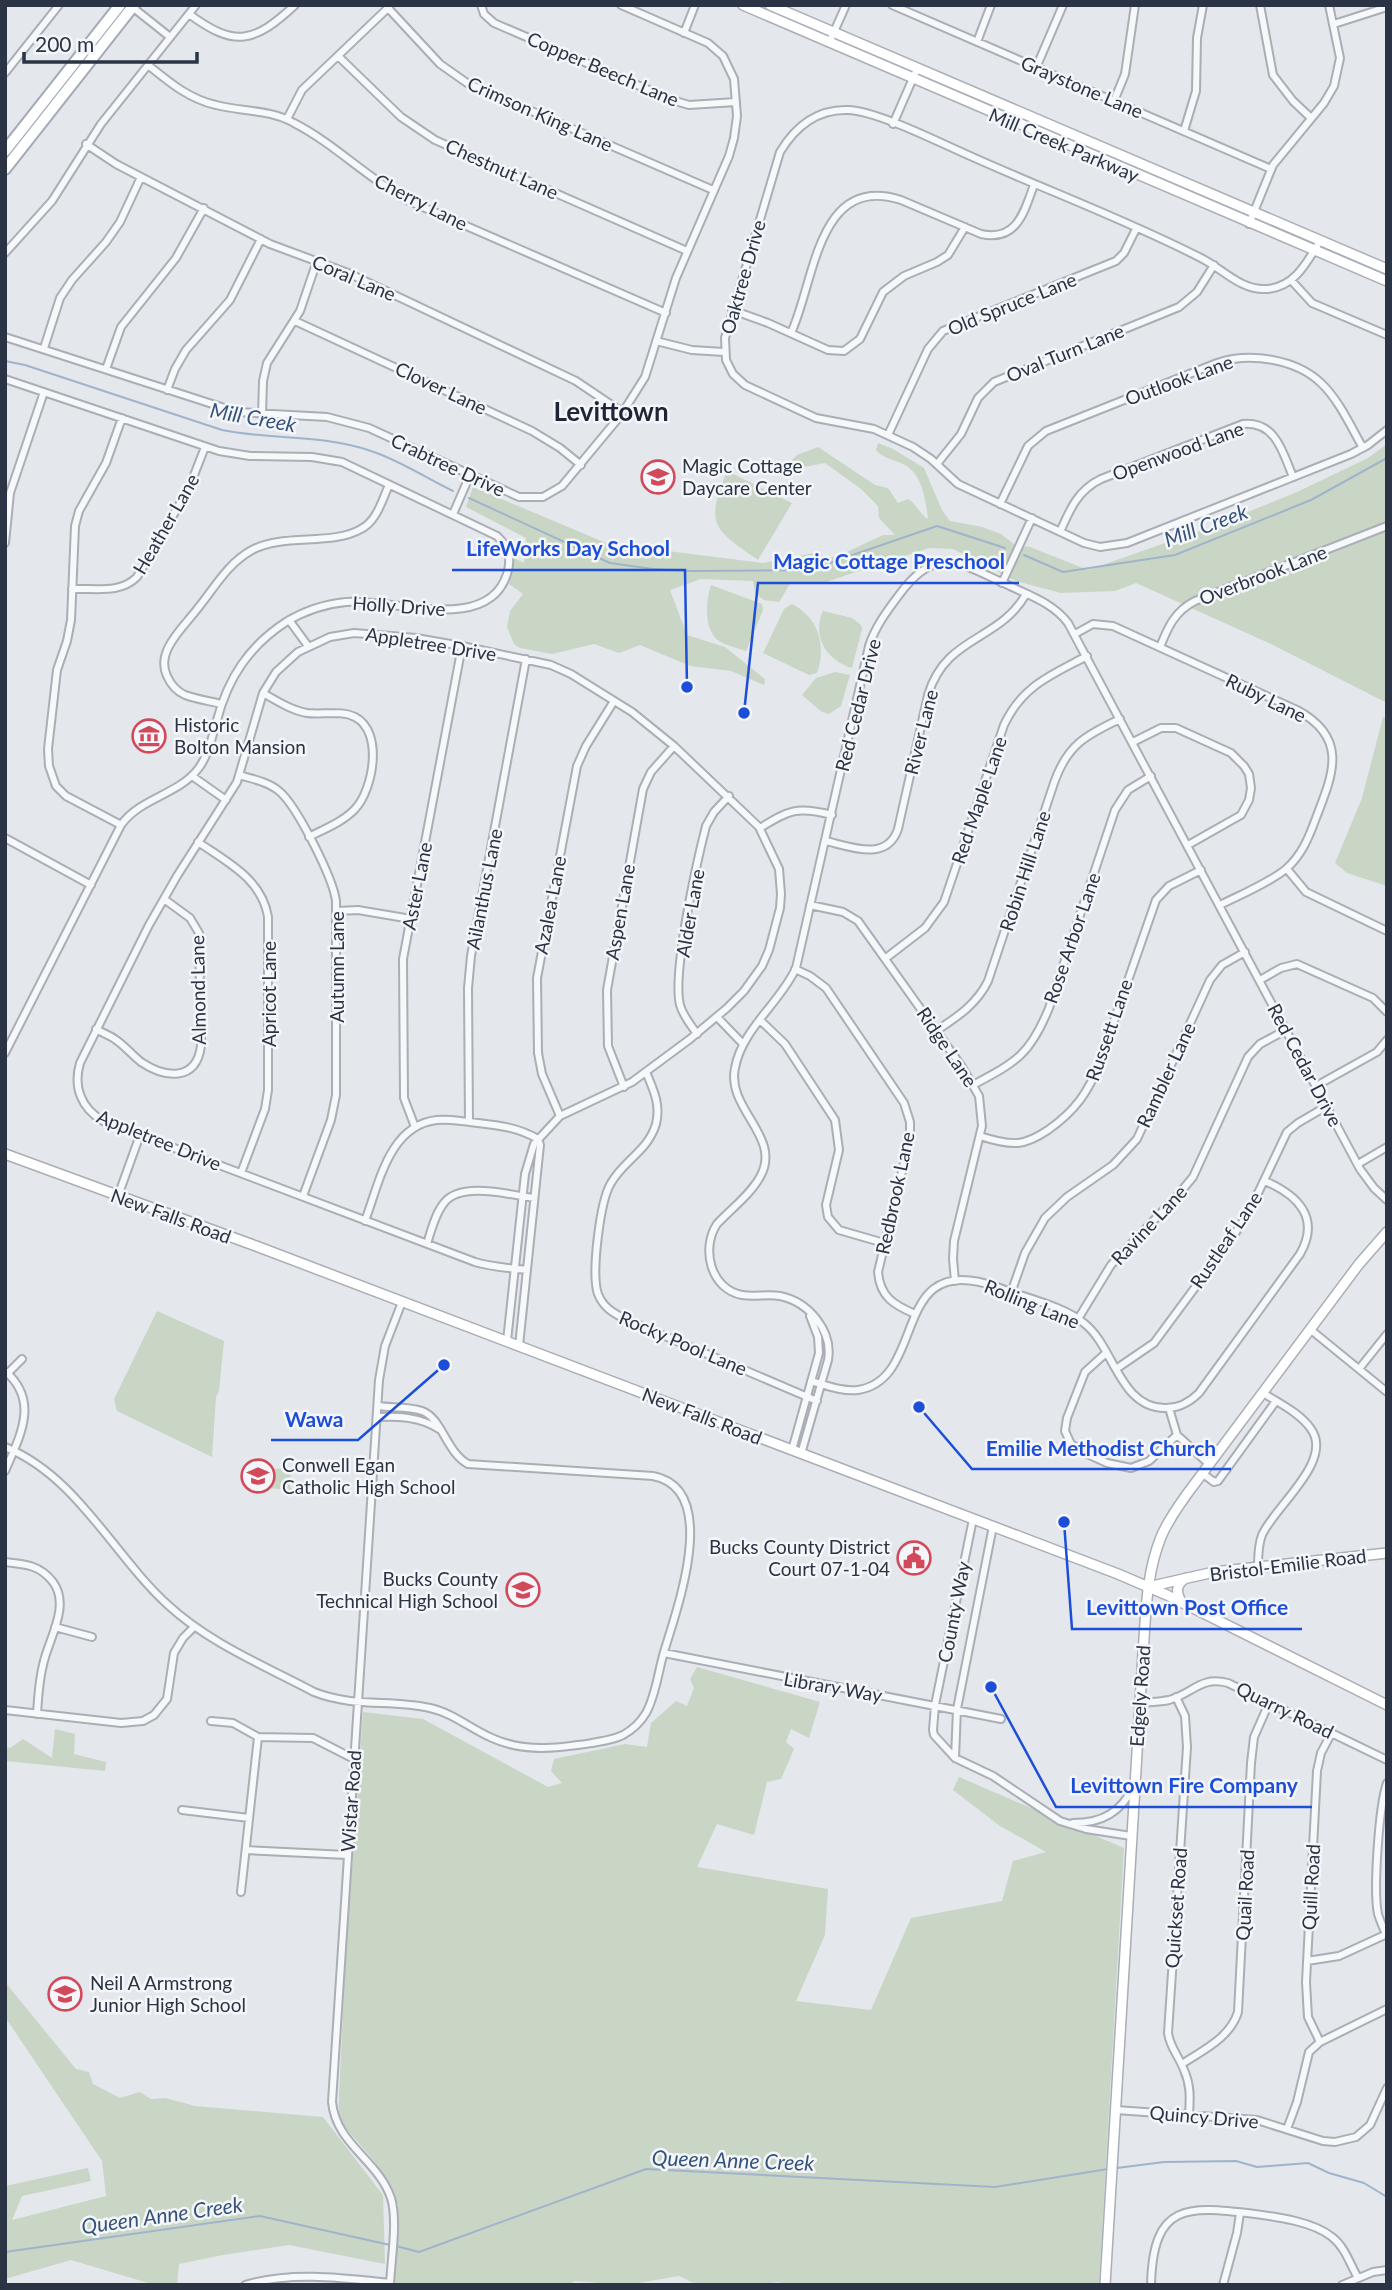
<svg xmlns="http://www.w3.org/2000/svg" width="1392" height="2290" font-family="Lato,sans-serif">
<rect width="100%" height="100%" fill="#e4e7ec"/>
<path fill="#c9d6c5" d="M878,443L893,449L924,468L942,510L950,521L982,527L1001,534L1015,545L1030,547L1088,570L1211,527L1297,492L1368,458L1387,444V703L1271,644L1136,583L1115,591L1061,593L1016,581L953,549L929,548L826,582L790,584L779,602L764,600L755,593L753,581L701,579L670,590L687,635L725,647L765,679L764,685L731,671L690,666L640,645L619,653L594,644L552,654L520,648L514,644L507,627L510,611L523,594L509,584L512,557L524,563L526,538L466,507L473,487L618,548L629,550L636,547L763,563L814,553L829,558L847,552L883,535H895L879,518L878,506L861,489L825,463L793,469L791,461L797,455L818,447L875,485L888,488L898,503L908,499C917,504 919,514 928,519C926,501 922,474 905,465C894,459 883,459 876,450Z
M727,471L792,503L758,560C713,529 705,525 727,471Z
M711,585L762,604L763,610L746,651C738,648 726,646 719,641C703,630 706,600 711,585Z
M792,604C818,617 827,646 817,673L809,675L763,653L784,609Z
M823,611L852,618L861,625L862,629L852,668C828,661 811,637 823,611Z
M835,672L850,675L841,706L829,714L822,712L802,695L816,678Z
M1383,717L1387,718V886L1347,873L1335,863L1362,798Z
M157,1311L224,1341L219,1391L216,1397L212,1457L117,1411L114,1399Z
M266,1466L271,1469L294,1468V1471L291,1472L290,1488L294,1489L293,1493L286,1492V1490L269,1488V1491H263Z
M697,1667L820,1702L809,1738L791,1729L786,1742L794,1749L781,1779L767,1782L754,1835L717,1824L697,1867L828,1889L825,1935L796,2001L871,2010L911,1918L1002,1901L1013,1861L1046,1852L1000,1826L953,1790L959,1777L1124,1848L1099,2285H787L778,2282L758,2285H698L679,2276L627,2285L574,2281L570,2285H394L398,2205L374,2161L338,2119L345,1969L363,1712L423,1719L548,1787L562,1783L551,1771L554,1759L625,1744L647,1747L651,1723L676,1701L687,1706L694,1688L690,1679Z
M55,1729L75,1734L74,1754L106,1762L105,1771L5,1761V1747L10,1748L23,1739L52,1758Z
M5,1982L76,2069L89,2072L93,2084L120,2098L140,2092L151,2099L165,2098L195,2106L323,2117L383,2195L385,2264L289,2245L223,2255L179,2264L177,2285H155L71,2260L5,2279V2186L88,2168L91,2181L22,2196L12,2220L106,2196L102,2161L5,2017Z"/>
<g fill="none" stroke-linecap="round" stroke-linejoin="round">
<path stroke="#9fb4cc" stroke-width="2" d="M5,361L25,365L222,430C271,440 323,434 371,451C399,460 426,478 453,491
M469,498L610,563L653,569L692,571L809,570L937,526L1005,548
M1024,555L1063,572L1175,555L1311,500L1387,458
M1117,2168L1164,2162L1236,2161L1257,2167L1308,2163L1329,2173L1364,2183L1387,2197
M396,2246L419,2252L646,2169L995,2187L1108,2169
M5,2252L260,2216L390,2245"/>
<defs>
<path id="street" d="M481,5L484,14L494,23L672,100L689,105L736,102
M892,5L1271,169
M1260,5L1273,75L1293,101L1311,118
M131,6L170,37
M388,8L440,64L467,83L713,190
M189,14C235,48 254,43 295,5
M1334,24L1387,7
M684,33L695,5
M977,42L991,5
M829,43L846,5
M338,56L401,117L435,140L687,251
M148,65C169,82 189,99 216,105C243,112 269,109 294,123C335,144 368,179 409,201L666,313
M1036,68L1063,5
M5,73L59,5
M1114,101L1125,74L1135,5
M287,119L302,90L389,7
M893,124L917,69
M1184,131L1196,91L1197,38L1203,5
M86,144L116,164L270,244L348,273L576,381L622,412
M1249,224L1273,165L1324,103L1334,86L1340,58L1329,5
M1320,241C1307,262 1295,287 1267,289C1241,291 1223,269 1201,258C1129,221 1051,192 977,159C946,146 879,111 848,110C817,109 795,127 780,152L725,338L726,360L733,374L745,385L816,418L874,429L913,447L931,459L958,484L1084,543L1100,547L1127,543L1351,454L1368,445L1387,430
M5,253L52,201L101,124L196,5
M1291,280L1312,303L1387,335
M732,310L768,323L828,350L844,351L860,339L883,292L904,276L937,262L948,255L965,227
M295,321L532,431L560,448L581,465
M791,333C815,282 817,173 901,200L981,234C1017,242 1024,212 1034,185
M5,337L237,412L327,417L369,428L519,497H543L562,486L621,415L645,377L676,278L729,156L734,138L737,116L734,79L723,56L708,43L621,5
M656,341L692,350L724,352
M44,348L60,298L72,280L106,242L120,222L141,177
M106,369L121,327L176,258L204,208
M5,379L219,451L250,456L312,457L342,462L497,536C508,546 512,559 507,574C488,635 391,598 346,602C325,604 304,611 286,622C249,646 228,678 217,720C212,736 209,755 198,769C178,795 140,798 121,825L5,1053
M167,390L175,369L186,350L230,300L261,239
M262,415L263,381L267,363L300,311L317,261
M888,435L928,349L943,331L1116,261L1124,253L1136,229
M937,464L961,434L978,398L994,382L1179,307L1197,292L1214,265
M1000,504L1028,446L1046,431L1217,363C1250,352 1296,359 1321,383C1339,400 1351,427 1363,448
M453,514L470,475
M1060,532C1070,509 1078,490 1101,479L1243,424C1276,421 1283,453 1293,477
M5,543L10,493L44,392
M1002,583L1032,518
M72,589C95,588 120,594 137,577L189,488L205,447
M289,620L308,646
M1075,634L1093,624L1113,626L1297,710C1349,738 1333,774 1316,818C1309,837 1302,855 1286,869C1269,883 1240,895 1220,905
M1160,647C1168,627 1175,611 1195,601L1387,526
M263,693C277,701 291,710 307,713C323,715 341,710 355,717C384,732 373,790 355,809C343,822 324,829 309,837
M221,704C209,701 196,699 185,695C176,691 171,685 167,676C155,651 184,627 198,608C215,587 228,563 252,550C283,533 332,546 361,529C377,521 382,500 389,485
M1133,742L1161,728H1176L1231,753L1244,766L1249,774L1251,788L1249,800L1241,815L1188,845
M239,775C253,779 268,782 279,791C297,806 333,878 336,901V1095L331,1120L303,1196
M192,776L226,800
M121,825L66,796L56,786L49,766L48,749L57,670L67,641L71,620L75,526L79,511L106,463L122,418
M760,828C789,810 797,806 832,815
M5,838L91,885
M826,841C851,847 887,862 898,829L928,695C946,635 999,642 1026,594
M198,842C227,862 262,879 268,917V1090L265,1109L241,1173
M1287,869L1306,892L1387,931
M810,905L843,912L858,921L962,1067L979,1096L982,1126L954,1241L953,1259L955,1281
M337,911L358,910L411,919
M886,958L925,928L944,902L1004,725C1022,686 1051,675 1087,656
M795,969L810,976L826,988L904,1103L910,1122V1138L878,1272C880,1297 894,1305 915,1314
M1260,980L1281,968L1297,964L1373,998L1387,1012
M717,1017L743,1044
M760,1020L785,1044L835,1120L839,1150L826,1205L828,1217L839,1230L884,1243
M96,1029C102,1033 110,1035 116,1040C125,1046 132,1055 141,1062C165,1078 196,1082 201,1046L199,933L190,918L164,899
M936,1031C957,1017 977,1004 988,981L1054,783C1067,745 1086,735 1120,719
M697,1034C691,1025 683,1016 680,1005C672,973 697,861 706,826L714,812L729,796
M646,1072C653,1089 661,1104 656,1124C648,1151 624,1160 611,1183C600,1201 591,1274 598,1294C603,1307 613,1313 625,1319L817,1401
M973,1085C1016,1062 1030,1055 1049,1008L1115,810L1128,790L1151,776
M1316,1086L1377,1052L1387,1040
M624,1087L608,1046L607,990L643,789L651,772L674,746
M560,1116L542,1074L538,1053L537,978L577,766L586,746L614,701
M469,1122L468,988L471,956L526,659
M415,1127L404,1098L403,959L462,646
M980,1136C992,1140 1005,1144 1018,1143C1029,1142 1039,1136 1048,1130C1075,1111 1089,1092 1100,1061L1156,900L1169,886L1201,870
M1358,1164L1387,1147
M118,1196L140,1135
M365,1221C379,1184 389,1125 437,1120C448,1119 459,1121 470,1122C495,1125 515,1126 538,1139
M427,1244C431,1231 435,1214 444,1203C461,1181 510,1195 534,1198
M1011,1293L1025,1253L1045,1218L1067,1197L1113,1165L1137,1139L1210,980L1222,965L1245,952
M1078,1319L1111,1265L1178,1195L1193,1177L1248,1057L1260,1044L1286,1030
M1311,1330L1387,1392
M507,1341L525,1174L534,1144L560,1116L632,1082L690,1039L727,1008L744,991L762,966L769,950L780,908L781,894L779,869L759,827L674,746L632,712L571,674L551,665L462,646L416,638L354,633L330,637L298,652L276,672L263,693L237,782L177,876L149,925L80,1063C73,1087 81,1108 103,1121L475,1262C492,1267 509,1268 527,1270
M519,1346L540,1145L538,1139
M1106,1353L1085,1372L1067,1418L1065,1431L1071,1444L1085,1453L1107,1463L1131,1468L1149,1461L1177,1435
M1116,1369L1154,1343L1236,1232L1250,1210L1287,1132L1298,1123L1327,1106
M1359,1369L1387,1334
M5,1371C40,1401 20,1436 5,1471
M8,1373L22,1359
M811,1381C825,1385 843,1392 858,1390C929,1379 888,1248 997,1287C1022,1297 1065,1306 1085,1324C1114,1347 1120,1409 1166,1408C1179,1408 1190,1402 1199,1393L1300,1254C1321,1217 1297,1195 1265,1181
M1169,1408L1177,1435L1209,1464
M377,1417C399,1416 420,1417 439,1429
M5,1447C77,1476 113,1555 168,1605C209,1643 265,1666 314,1692C355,1708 390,1699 430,1708C453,1713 471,1729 492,1738C525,1753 558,1748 592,1743C602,1741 613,1740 623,1735C632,1730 640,1723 646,1713C656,1695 658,1672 664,1652C676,1611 722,1489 653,1476L468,1464C446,1452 442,1418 422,1411C408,1406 392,1408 378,1406
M792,1450L819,1353L818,1337L810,1316
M801,1454L828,1360C833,1331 809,1302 780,1296C768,1294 754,1297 742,1295C710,1289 701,1248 717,1224C731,1209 750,1195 760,1177C783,1137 726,1109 735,1068C742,1029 780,1003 796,968L869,646C875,627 887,611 899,595C938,542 960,564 1010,586C1031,596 1054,604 1068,623L1360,1169L1374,1188L1387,1200
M1202,1473L1214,1482L1218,1481L1276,1401
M973,1519L935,1705L933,1730L934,1735L955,1758L993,1776L1060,1821L1086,1829L1131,1836
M5,1562C25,1564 40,1565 53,1582C71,1606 48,1640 43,1665C39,1681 38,1697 37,1714
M1258,1567C1258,1557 1258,1545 1262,1535C1275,1506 1334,1461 1311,1429C1300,1413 1279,1403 1263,1393
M55,1627L92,1637
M664,1653L1001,1719
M1176,1697L1185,1716L1187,1747L1168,2033C1170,2048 1179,2056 1184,2070C1191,2086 1190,2098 1189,2115
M1140,1703C1150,1702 1160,1702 1169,1700C1194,1693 1200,1676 1228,1683L1387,1760
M5,1710L121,1723L143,1721L154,1715L167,1699L174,1653L183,1638L194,1627
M211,1721L233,1723L258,1737L313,1738L354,1759
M955,1758L957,1709L993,1526
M182,1810L249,1818
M1073,1823C1103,1823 1121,1812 1134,1786
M246,1850L347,1855
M241,1892L258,1737
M1386,1934C1383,1927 1380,1921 1378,1914C1373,1890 1379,1806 1387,1783
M1307,1961L1339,1956L1387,1934
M1320,2042L1308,2017L1306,1982L1317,1771L1321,1753L1332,1732
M1182,2064C1203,2050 1230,2038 1238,2012L1251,1763L1254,1737L1269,1703
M1116,2110L1257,2120L1323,2141L1335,2142L1356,2137L1370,2125L1387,2088
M1287,2129L1297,2102L1309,2052L1320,2042L1387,2009
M245,2285C291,2271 343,2278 390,2283
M390,2285C391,2260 398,2221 391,2198C378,2160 336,2144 332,2102L379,1380L385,1346L402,1302
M1151,2285C1153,2202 1187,2206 1255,2214C1278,2217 1314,2222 1332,2237C1345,2247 1350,2264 1358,2278
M1223,2285L1237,2233L1240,2213
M1342,2285L1373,2272L1387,2270"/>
<path id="secondary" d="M743,5L1387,281
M770,5L1387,269
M5,1154L256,1246L1118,1574L1167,1595L1387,1705
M1148,1587L1214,1572L1387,1553
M1182,1603C1176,1594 1175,1584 1186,1578
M1105,2285L1143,1653C1146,1614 1146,1574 1161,1537C1167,1522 1177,1508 1187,1494L1359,1264L1387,1232"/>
<path id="primary" d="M5,151L120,5
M5,169L134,5"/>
</defs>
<use href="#street" stroke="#a9aeb7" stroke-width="10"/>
<use href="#secondary" stroke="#a9aeb7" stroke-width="12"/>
<use href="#primary" stroke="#a3abb8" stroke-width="14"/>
<use href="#street" stroke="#f7f8fa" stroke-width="6"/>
<use href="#secondary" stroke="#fff" stroke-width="9"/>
<use href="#primary" stroke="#fff" stroke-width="10"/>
</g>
<defs>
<symbol id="school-ring" viewBox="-11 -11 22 22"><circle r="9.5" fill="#f4f6f9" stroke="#d1495b" stroke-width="1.5"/><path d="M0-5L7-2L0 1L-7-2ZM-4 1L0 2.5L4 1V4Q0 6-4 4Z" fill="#d1495b"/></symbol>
<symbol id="museum-ring" viewBox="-11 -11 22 22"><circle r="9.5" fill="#f4f6f9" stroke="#d1495b" stroke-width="1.5"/><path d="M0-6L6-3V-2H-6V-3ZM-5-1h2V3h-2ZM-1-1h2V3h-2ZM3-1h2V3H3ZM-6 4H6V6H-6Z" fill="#d1495b"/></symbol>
<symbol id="civic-ring" viewBox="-11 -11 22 22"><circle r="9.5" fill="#f4f6f9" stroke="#d1495b" stroke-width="1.5"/><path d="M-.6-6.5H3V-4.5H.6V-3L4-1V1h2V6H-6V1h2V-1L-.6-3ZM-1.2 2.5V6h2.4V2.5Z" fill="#d1495b"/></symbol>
</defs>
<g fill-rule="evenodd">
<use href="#school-ring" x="639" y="458" width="38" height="38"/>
<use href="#museum-ring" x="130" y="717" width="38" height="38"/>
<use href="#school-ring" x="239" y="1457" width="38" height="38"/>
<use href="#civic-ring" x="895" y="1539" width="38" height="38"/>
<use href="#school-ring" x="504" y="1571" width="38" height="38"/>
<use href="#school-ring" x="46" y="1975" width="38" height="38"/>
</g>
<g text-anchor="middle" stroke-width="5" stroke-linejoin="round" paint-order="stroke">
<g font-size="19" fill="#2b3445" stroke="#f4f6f9">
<text transform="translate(603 69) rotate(23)" y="7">Copper Beech Lane</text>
<text transform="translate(1082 87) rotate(23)" y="7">Graystone Lane</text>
<text transform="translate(540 114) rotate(24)" y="7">Crimson King Lane</text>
<text transform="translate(1064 145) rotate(23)" y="7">Mill Creek Parkway</text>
<text transform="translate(502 169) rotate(24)" y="7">Chestnut Lane</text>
<text transform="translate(421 202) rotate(27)" y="7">Cherry Lane</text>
<text transform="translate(743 277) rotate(-74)" y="7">Oaktree Drive</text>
<text transform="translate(354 278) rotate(23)" y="7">Coral Lane</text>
<text transform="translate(1012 304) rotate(-22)" y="7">Old Spruce Lane</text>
<text transform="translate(1065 353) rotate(-22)" y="7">Oval Turn Lane</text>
<text transform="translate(1179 380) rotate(-20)" y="7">Outlook Lane</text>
<text transform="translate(441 388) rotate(25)" y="7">Clover Lane</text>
<text transform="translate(1178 451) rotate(-20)" y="7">Openwood Lane</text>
<text transform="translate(448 465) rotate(25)" y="7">Crabtree Drive</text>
<text transform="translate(166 524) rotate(-60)" y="7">Heather Lane</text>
<text transform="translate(1263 575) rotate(-21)" y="7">Overbrook Lane</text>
<text transform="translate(399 606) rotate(4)" y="7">Holly Drive</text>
<text transform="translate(431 644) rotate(9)" y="7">Appletree Drive</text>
<text transform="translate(1266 698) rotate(26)" y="7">Ruby Lane</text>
<text transform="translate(858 705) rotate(-76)" y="7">Red Cedar Drive</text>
<text transform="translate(921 732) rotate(-76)" y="7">River Lane</text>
<text transform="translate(979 800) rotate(-71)" y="7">Red Maple Lane</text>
<text transform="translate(1025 871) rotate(-72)" y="7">Robin Hill Lane</text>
<text transform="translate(417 886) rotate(-79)" y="7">Aster Lane</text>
<text transform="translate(484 889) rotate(-79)" y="7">Ailanthus Lane</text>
<text transform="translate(550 905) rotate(-79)" y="7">Azalea Lane</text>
<text transform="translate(620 912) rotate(-80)" y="7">Aspen Lane</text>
<text transform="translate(690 913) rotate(-80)" y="7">Alder Lane</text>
<text transform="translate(1072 938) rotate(-71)" y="7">Rose Arbor Lane</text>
<text transform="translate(337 967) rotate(-90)" y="7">Autumn Lane</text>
<text transform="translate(198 990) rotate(-91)" y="7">Almond Lane</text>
<text transform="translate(269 994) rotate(-90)" y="7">Apricot Lane</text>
<text transform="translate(1109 1030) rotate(-71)" y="7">Russett Lane</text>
<text transform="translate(947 1047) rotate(56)" y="7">Ridge Lane</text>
<text transform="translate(1305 1065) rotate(62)" y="7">Red Cedar Drive</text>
<text transform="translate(1166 1075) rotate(-65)" y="7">Rambler Lane</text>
<text transform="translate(159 1140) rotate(22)" y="7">Appletree Drive</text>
<text transform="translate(895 1193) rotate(-78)" y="7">Redbrook Lane</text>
<text transform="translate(171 1216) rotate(20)" y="7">New Falls Road</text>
<text transform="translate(1149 1225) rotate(-47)" y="7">Ravine Lane</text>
<text transform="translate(1226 1240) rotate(-56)" y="7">Rustleaf Lane</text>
<text transform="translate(1032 1304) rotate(22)" y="7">Rolling Lane</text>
<text transform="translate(683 1343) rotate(23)" y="7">Rocky Pool Lane</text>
<text transform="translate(702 1416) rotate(21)" y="7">New Falls Road</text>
<text transform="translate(1288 1565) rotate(-7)" y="7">Bristol-Emilie Road</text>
<text transform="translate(954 1612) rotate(-79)" y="7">County Way</text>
<text transform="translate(833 1687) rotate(10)" y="7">Library Way</text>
<text transform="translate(1140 1696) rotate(-86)" y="7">Edgely Road</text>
<text transform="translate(1285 1710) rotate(26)" y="7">Quarry Road</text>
<text transform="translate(351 1801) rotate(-86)" y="7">Wistar Road</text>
<text transform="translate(1311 1887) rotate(-87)" y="7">Quill Road</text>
<text transform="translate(1245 1895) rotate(-87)" y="7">Quail Road</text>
<text transform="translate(1176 1908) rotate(-86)" y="7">Quickset Road</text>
<text transform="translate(1204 2117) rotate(5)" y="7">Quincy Drive</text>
</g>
<g font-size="19" fill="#2b3445" stroke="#f4f6f9" text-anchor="start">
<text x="682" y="473">Magic Cottage<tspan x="682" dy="22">Daycare Center</tspan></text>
<text x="174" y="732">Historic<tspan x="174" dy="22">Bolton Mansion</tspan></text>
<text x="282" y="1472">Conwell Egan<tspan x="282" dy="22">Catholic High School</tspan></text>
<text x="890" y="1554" text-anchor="end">Bucks County District<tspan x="890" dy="22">Court 07-1-04</tspan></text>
<text x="498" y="1586" text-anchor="end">Bucks County<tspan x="498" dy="22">Technical High School</tspan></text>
<text x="90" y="1990">Neil A Armstrong<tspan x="90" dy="22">Junior High School</tspan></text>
</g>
<g font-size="21" font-style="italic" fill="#34527a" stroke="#f4f6f9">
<text transform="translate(253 418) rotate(10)" y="7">Mill Creek</text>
<text transform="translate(1206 526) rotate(-20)" y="7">Mill Creek</text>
<text transform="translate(733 2161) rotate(2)" y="7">Queen Anne Creek</text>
<text transform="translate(162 2216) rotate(-8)" y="7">Queen Anne Creek</text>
</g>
<g font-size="26" font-weight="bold" fill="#1d2536" stroke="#f4f6f9">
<text x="611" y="421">Levittown</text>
</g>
</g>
<path fill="none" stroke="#1d4ed8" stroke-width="2.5" d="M687 687L685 570H452M744 713L758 583H1019M444 1365L358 1440H271M919 1407L972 1469H1231M1064 1522L1072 1629H1302M991 1687L1056 1807H1312"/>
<g fill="#1d4ed8" stroke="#f4f6f9" stroke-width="2.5">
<circle cx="687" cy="687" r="7"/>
<circle cx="744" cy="713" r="7"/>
<circle cx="444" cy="1365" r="7"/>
<circle cx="919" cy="1407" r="7"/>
<circle cx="1064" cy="1522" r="7"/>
<circle cx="991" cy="1687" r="7"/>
</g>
<g font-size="21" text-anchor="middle" font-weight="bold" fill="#1d4ed8" stroke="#f4f6f9" stroke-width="5" stroke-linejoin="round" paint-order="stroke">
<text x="568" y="556">LifeWorks Day School</text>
<text x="889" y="569">Magic Cottage Preschool</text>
<text x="314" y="1427">Wawa</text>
<text x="1101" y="1456">Emilie Methodist Church</text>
<text x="1187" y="1615">Levittown Post Office</text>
<text x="1184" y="1793">Levittown Fire Company</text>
</g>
<rect width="1392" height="2290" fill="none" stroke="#2b3445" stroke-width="14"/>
<path d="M24 52v10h173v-10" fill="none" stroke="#2b3445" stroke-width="3.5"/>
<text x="35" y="52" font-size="21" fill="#2b3445" stroke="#f4f6f9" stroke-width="5" paint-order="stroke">200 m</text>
</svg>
